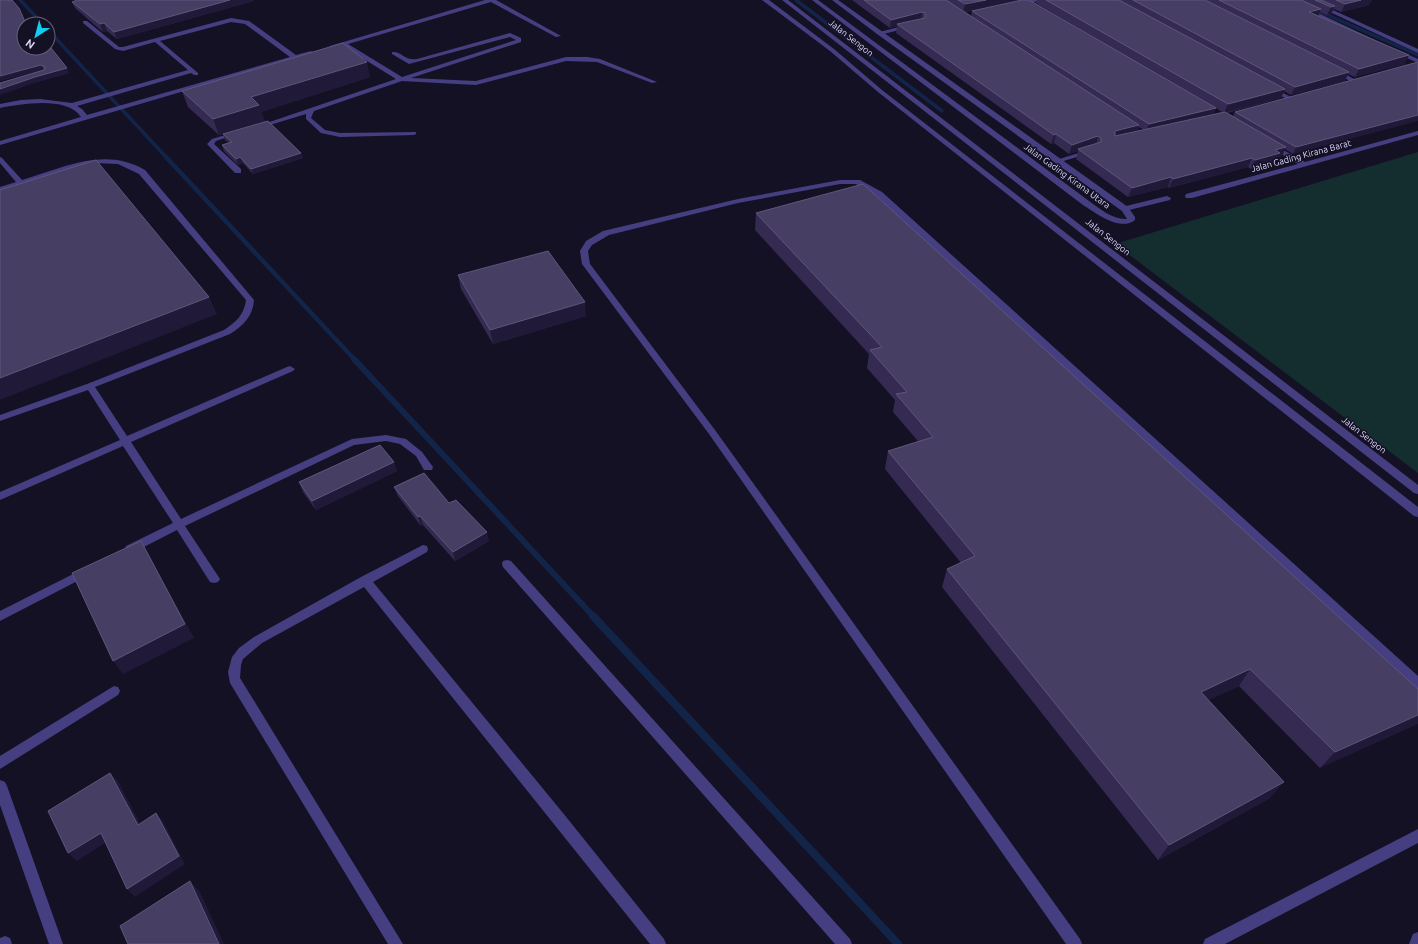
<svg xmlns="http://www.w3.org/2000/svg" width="1418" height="944" font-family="Ubuntu,sans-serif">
<rect width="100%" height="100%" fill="#151125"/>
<path fill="#142e2f" d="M1418,152V473L1115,244Z"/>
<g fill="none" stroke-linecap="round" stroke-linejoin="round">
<path stroke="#122448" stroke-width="3.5" d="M20,0L43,24
M796,0L942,111
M1321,12L1418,55
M48,30L167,158"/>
<path stroke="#122448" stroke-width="4.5" d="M166,157L355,360"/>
<path stroke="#122448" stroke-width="6" d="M354,359L594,617"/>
<path stroke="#122448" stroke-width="8" d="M593,616L898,944"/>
<path fill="#453f81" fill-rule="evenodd" d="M485,0H496L561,36L556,37L491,2L348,44L402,77L516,40L510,37L409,64L392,54V52C402,51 404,61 417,59L510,33L521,38V42L411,78L476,81L566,57H587L600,59L657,82L652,83L597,62L566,61L476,85L402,81L314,111L311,118L325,130L340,133L416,132V134L414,135L340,137L321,133L306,119V114L260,128L255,127L396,79L343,46L332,49L329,47L330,46Z
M762,0H769L834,49L882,90L1418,507V517L1414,516L878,92L830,51Z
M231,18L249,21L296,55L311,51L314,53L0,145V141L81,117C67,96 22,104 0,108V104L21,100L40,99L72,103L188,70L155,42L123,51L115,49L83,23V21H87L119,47H123ZM231,22L245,24L290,57L87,115L82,109L77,106L191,73L194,75H198V73L160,41Z
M910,24L913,26L912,27L879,35L876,33Z
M235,132L240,133L216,141L214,144L241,169V173H235L207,144L212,139Z
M1088,150L1090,151V153L1057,163L1053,161Z
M0,157L2,158L22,180C63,168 104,146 145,170L254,300C253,316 243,326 230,334L95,387L127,436L287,367L290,366L295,369L293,371L131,442L181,519L352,439L386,435L406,439L422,452L433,467L432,470H424L416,456L400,444L386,441L354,445L185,526L220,579L218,582L214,583L210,582L177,530L134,552L130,553L126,552L125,549L126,546L173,523L123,446L0,500V492L120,440L88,390L0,421V415L87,384L224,330C236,322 244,315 246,300L139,174L118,164L93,163L0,191V187L16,182L0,163Z
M840,180H860L882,192L1418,676V689L1414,688L876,196L856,184H840L738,203L609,235L592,245L588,251L590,264L715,430L1080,939L1082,944H1066L709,434L582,264L580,251L586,241L603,231L738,199Z
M1167,196L1171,198L1170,200L1125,211L1121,209L1122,207Z
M423,545L427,546L428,549L427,552L373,582L563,813L664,939L666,944H650L364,587L262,643L243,659L241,665L240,678L403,944H388L230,683L228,672L232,657L239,648L254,637L361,577Z
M507,560L511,561L850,939L852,944H835L503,567L502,564L503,561Z
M85,568L89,569L90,572L89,575L0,621V611Z
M114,686L118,687L120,691L118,695L0,769V756Z
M0,780L5,782L7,786L63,944H49L0,805Z
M1418,829V843L1225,944H1203L1205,939Z
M1418,932V944H1409L1413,934Z
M5,936L10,938L12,944H0V938Z"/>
<path fill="#453f81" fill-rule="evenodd" d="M782,0H788L1418,485V494L1414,493Z
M812,0H818L1089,201C1100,209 1113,220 1127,219L1122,211L877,34L832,0H838L1128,207L1135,217V220C1120,232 1096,213 1083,205Z
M1031,0H1042L1019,6L1016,4Z
M1284,0H1291L1377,41L1372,42Z
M1304,0H1311L1418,49V53Z
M1394,50H1398L1418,59V63L1394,52Z
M1335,69L1356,80L1357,81L1352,82L1333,72L1332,71Z
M1271,87L1291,97L1292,98L1287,99L1269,90V88Z
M1418,131V135L1192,198H1186L1185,196L1186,194L1298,164L1270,147V145H1274L1305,162Z"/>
</g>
<path fill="#352b52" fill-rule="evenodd" d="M852,0H1019V1L1124,55L1036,3L1037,0H1372L1369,5L1341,12L1334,9L1331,14L1327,15L1320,12L1319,16L1405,64L1355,77L1348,74L1345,81L1291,95L1284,91L1281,98L1227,113L1233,116L1235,112L1418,62L1293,154L1285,149L1282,156L1278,157L1276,162L1251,169L1248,167L1169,188L1168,187L1128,197L1076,159L1078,151L1069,154L1054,143L1051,144L896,33L897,26L890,28ZM992,6L972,11L971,16L965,12ZM1216,108L1222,112L1213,114ZM1139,127L1144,130L1137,131Z
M254,1L117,39L107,31L103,32L75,8L72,2Z
M24,48L69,73L37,82L44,70Z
M370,77L261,112L265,121L219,135L188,107L182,91Z
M223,134L301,153L303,158L253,174L243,163L238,165L224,151L222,145L229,143L225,140Z
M756,213L1418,689L1320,768L1239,686L1208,700L1270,798L1158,860L942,587L947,569L961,563L885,469L888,451L918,441L893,412L895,400L867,368L869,354L755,230Z
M458,275L586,316L493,344L461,289Z
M397,471L316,510L303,492L299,482Z
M394,487L449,503L489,541L455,561L423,525L421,526L398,496Z"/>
<path fill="#201938" d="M230,0H253L254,1L117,39L114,32Z
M986,0H1019V1L963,12L965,4Z
M1361,0H1372L1369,5L1341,12L1345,4Z
M1335,6L1331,14L1327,15L1331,7Z
M1321,9L1318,17L1309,12Z
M922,12L921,21L897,24V26L890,28L891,20Z
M104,23L107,31L103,32L100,24Z
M1409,55L1405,64L1355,77L1359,69Z
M367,62L370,77L261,112L265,121L219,135L213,119L251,97Z
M41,65L44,70L0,81V76Z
M67,68L69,73L37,82L0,95V89L35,77Z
M1349,72L1345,81L1291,95L1295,87Z
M1285,89L1281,98L1224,113L1228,104Z
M1216,108L1213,115L1146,131L1149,124Z
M1418,115V121L1293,154L1296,147Z
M1139,125L1136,134L1113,141L1115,131Z
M1056,134L1054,143L1051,144L1054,135Z
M1098,136L1096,146L1078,149V151L1069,154L1072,145Z
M1286,147L1282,156L1278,157L1276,162L1251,169L1255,160L1275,150Z
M301,153L303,158L253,174L251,169Z
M240,157L243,163L238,165L236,159Z
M1252,158L1248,167L1169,188L1173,179Z
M1171,177L1168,187L1128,197L1132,188Z
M209,297L217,314L0,400V378Z
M585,302L586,316L493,344L490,330Z
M394,462L397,471L316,510L312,501Z
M420,516L423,525L421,526L418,517Z
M487,532L489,541L455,561L453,552Z
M141,541L149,555L194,638L123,674L113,661Z
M1250,669L1239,686L1190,709L1201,692Z
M1418,715V724L1320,768L1335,752Z
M110,773L118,781L145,833L138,825Z
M1284,782L1270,798L1158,860L1169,845Z
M156,813L163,821L185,864L135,897L127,889Z
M101,833L108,841L77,861L68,853Z
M190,881L200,892L224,944H219Z"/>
<path fill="#473e64" stroke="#5f567c" d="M0,0H8L9,1L12,0L19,8L26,24H24V48H48V44L67,68L35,77L0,89V83L44,70L45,67L41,65L0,76Z
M77,0H230L114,32L104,23L100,24L72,2Z
M864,0H946L1139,125L1115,131V136L1225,112L1286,147L1275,150L1280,153L1255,160L1252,158L1173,179L1171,177L1132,188L1078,149L1101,142V138L1098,136L1072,145L1056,134L1054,135L897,24L925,18V13L922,12L891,20Z
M958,0H986L965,4Z
M1022,0H1029L1216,108L1149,124L972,11Z
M1046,0H1119L1285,89L1228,104Z
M1133,0H1205L1349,72L1295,87Z
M1219,0H1301L1321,9L1309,12L1409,55L1359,69Z
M1315,0H1321L1335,6L1331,7Z
M1336,0H1361L1345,4Z
M343,43L367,62L251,97L259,105L213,119L182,91Z
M1418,62V115L1296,147L1235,112Z
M268,121L301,153L251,169L240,157L236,159L222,145L232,142L223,134Z
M96,160L209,297L0,378V190Z
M863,184L1418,689V715L1335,752L1250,669L1201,692L1284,782L1169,845L947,569L975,556L888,451L933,437L896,394L907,392L870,350L882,347L756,213Z
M548,251L585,302L490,330L458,275Z
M380,445L394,462L312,501L299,482Z
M424,473L449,503L456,500L487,532L453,552L420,516L418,517L394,487Z
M141,541L185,624L113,661L72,573Z
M110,773L138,825L156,813L179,856L127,889L101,833L68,853L48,811Z
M190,881L219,944H128L120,926Z"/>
<g text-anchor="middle" stroke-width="3" stroke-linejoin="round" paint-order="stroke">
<g font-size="9" fill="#ded8fc" stroke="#151125">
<text transform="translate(851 38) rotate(38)" y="3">Jalan Sengon</text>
<text transform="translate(1301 156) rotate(-15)" y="3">Jalan Gading Kirana Barat</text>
<text transform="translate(1067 176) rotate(36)" y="3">Jalan Gading Kirana Utara</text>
<text transform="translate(1108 237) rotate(38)" y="3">Jalan Sengon</text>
<text transform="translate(1364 435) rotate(38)" y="3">Jalan Sengon</text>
</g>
</g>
<g transform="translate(36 36) rotate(216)"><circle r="19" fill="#151125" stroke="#65617b"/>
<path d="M0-3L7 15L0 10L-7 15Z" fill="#11ceef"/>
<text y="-6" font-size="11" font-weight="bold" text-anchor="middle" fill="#ded8fc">N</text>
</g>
</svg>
